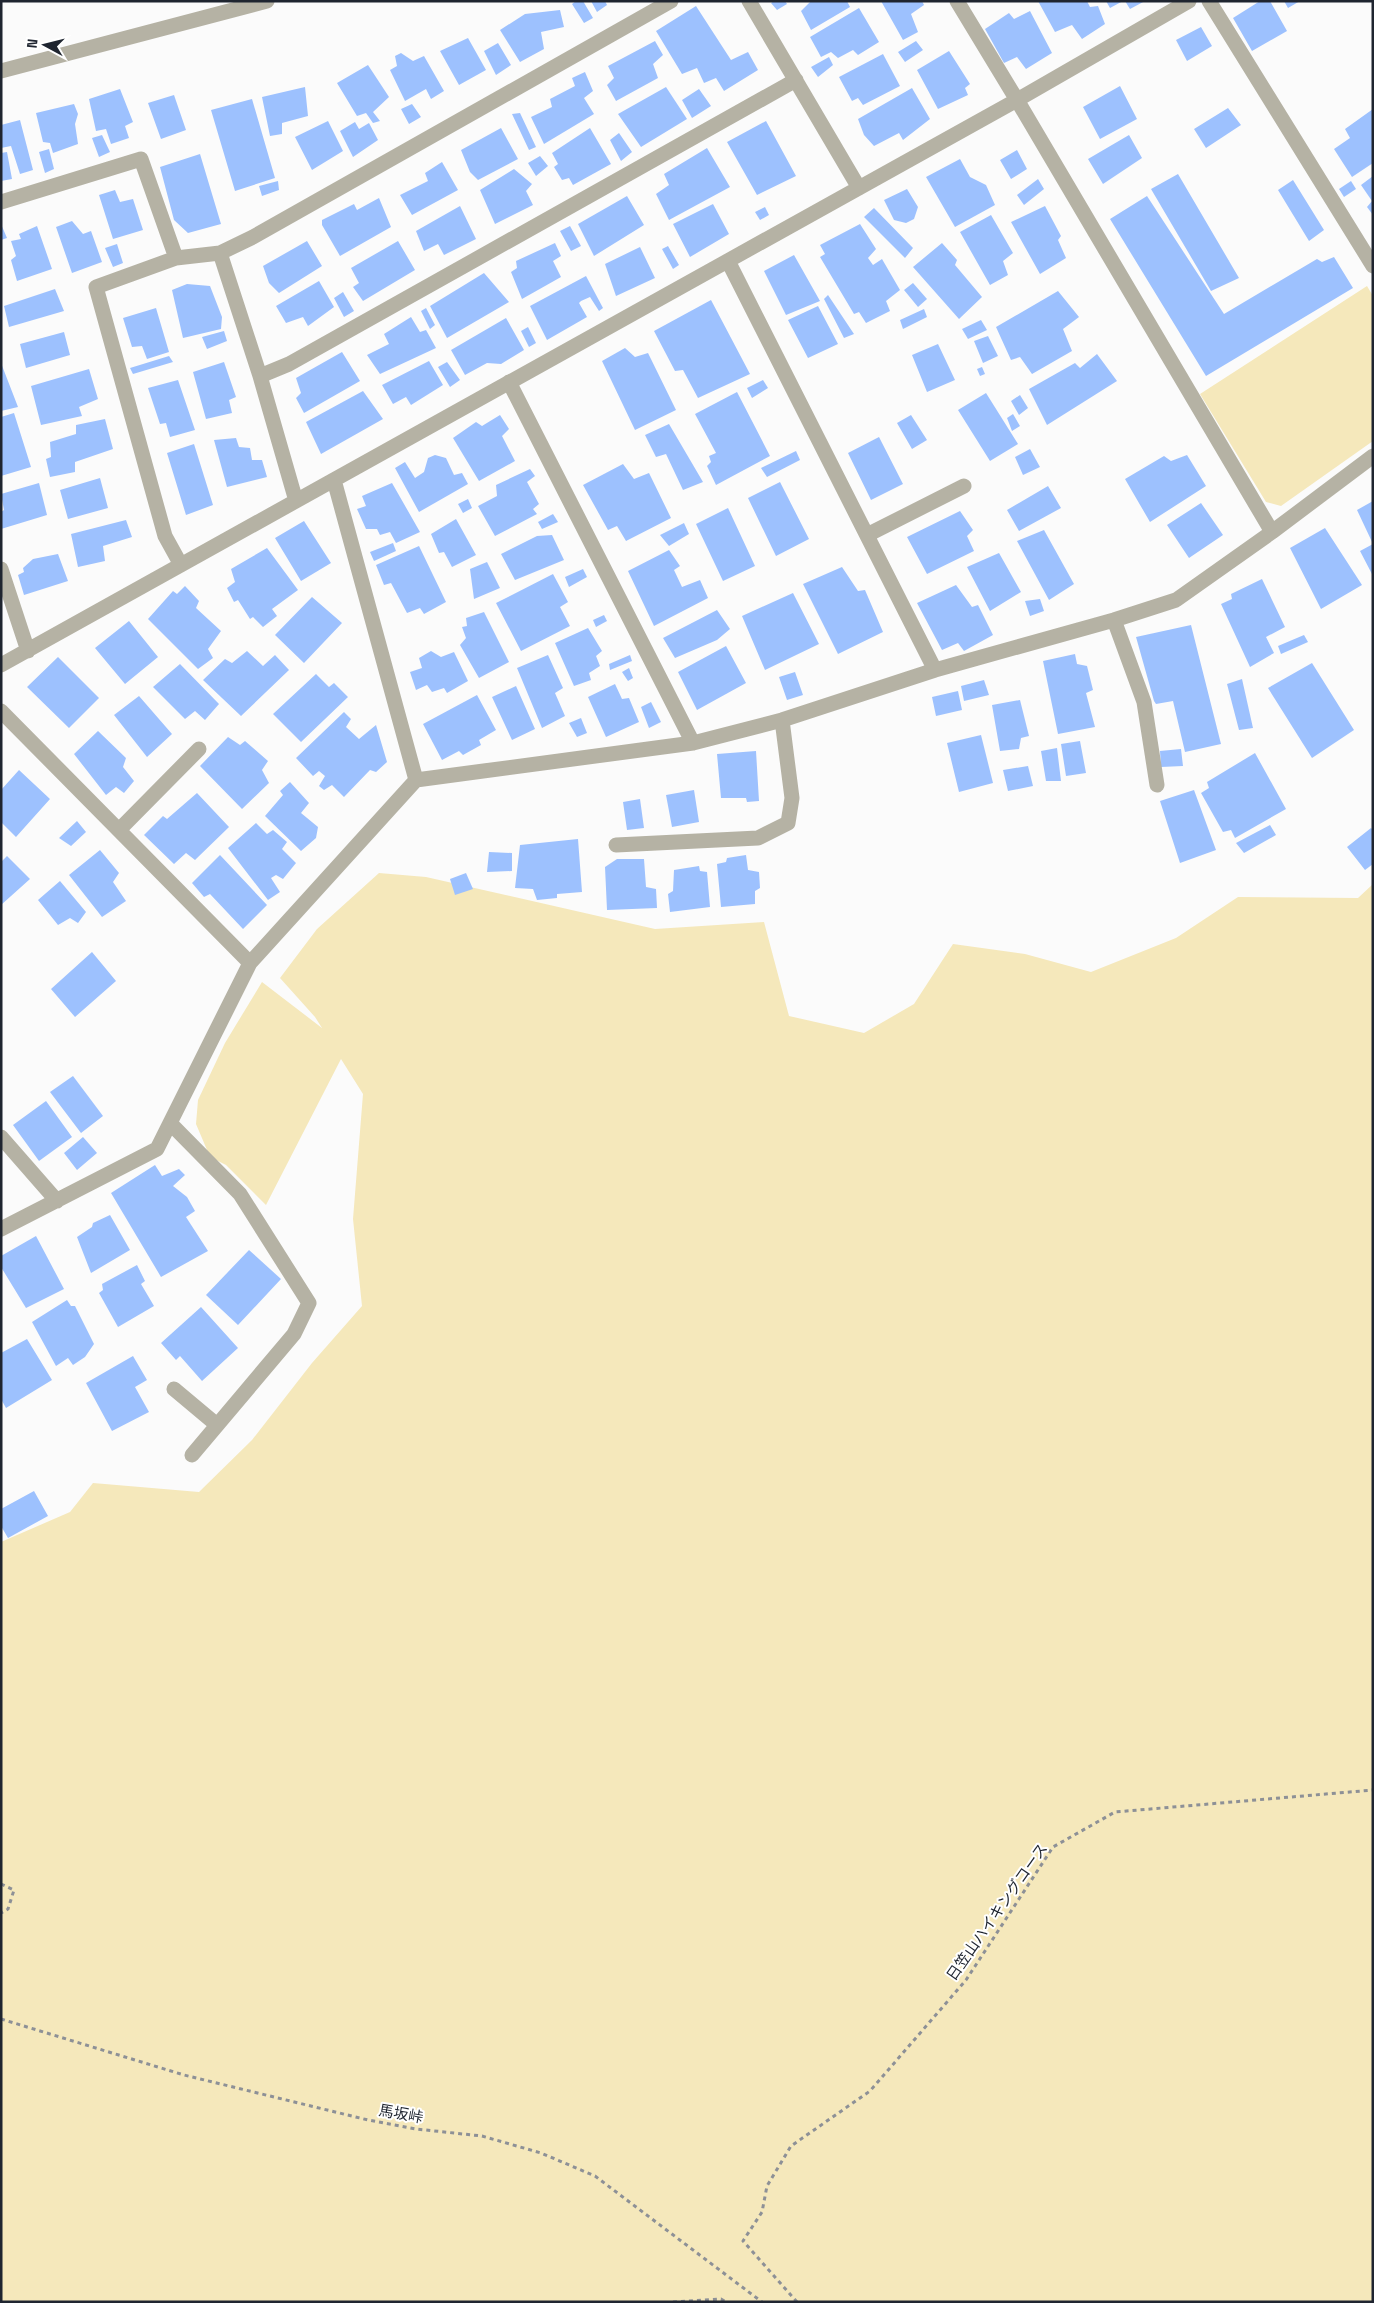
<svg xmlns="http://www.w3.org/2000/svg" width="1374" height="2303" font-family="'Space Grotesk','Noto Sans JP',sans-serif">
<rect width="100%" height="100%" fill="#fbfbfb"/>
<path fill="#f5e8bb" d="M1367,286L1373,296V441L1281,506L1266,502L1200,394Z
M379,873L426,877L655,929L764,922L789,1016L864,1033L914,1004L953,944L1025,954L1091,972L1176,938L1238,897L1358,898L1373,884V2302H1V1542L70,1512L93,1483L199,1492L252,1440L312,1363L362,1306L353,1219L363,1094L341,1059L266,1205L226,1165L210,1157L196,1124L198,1100L225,1043L262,982L322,1028L315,1017L280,978L317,929Z"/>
<path fill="#9dc1fe" d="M576,1H583L593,18L584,23L572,4Z
M591,1H605L607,5L597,12Z
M774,1H785L787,4L777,10L771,3Z
M811,1H847L850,7L811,30L801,11Z
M881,1H922L924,5L911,14L918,32L903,40Z
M1038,1H1087L1090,7L1098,6L1105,24L1082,39L1072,25L1055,32Z
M1106,1H1123L1110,8Z
M1125,1H1145L1130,9Z
M1260,1H1270L1287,31L1252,51L1233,18Z
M1284,1H1300L1288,8Z
M696,6L731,60L748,52L758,70L724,91L716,78L704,83L697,68L682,74L656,31Z
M859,8L879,42L858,55L853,50L838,58L831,52L821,57L810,37Z
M560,10L564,27L541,32L544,49L520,62L500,30L525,14Z
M1030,11L1052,53L1026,69L1017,57L1004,63L985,29L1009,13L1014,19Z
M1201,27L1212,46L1187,61L1176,40Z
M468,38L486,70L459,85L440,51Z
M655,41L663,55L653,64L658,78L616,101L607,85L614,78L608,66Z
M916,41L923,50L905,62L898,52Z
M498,43L511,65L496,75L484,51Z
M949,51L970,84L965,88L968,95L938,109L917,70Z
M401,53L413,61L424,56L444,91L431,99L426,89L405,101L390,70L397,66L395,56Z
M883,54L900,86L863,105L858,98L852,101L839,77Z
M829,57L833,65L818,77L811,67Z
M368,65L389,97L373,112L380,121L373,123L366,113L357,116L337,83Z
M585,72L593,91L584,98L594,114L544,144L531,117L552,107L550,99L575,86L572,78Z
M1120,86L1137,119L1100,139L1083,107Z
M305,87L308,116L282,123V134L270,136L262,97Z
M666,87L687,119L641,147L618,114Z
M912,88L930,119L903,140L899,133L874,146L864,135L858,119Z
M120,89L133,122L125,126L129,138L111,144L106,129L96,131L89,99Z
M699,89L711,106L692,118L682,100Z
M174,95L186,130L161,139L148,103Z
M252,99L275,178L235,191L211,110Z
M74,104L78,114L75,124L78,144L53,153L50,143L43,142L36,113Z
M412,104L421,117L409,124L401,109Z
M1228,108L1241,125L1206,148L1194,129Z
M1373,109V163L1352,177L1334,149L1350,138L1345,129Z
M520,113L536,147L529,150L512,114Z
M20,120L33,170L20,174L11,146L1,148V125Z
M328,121L343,151L312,170L295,137Z
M766,121L796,176L757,195L727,142Z
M355,122L359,129L369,123L378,140L353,157L340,131Z
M501,128L518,159L478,180L470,172L461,150Z
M590,128L611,164L573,185L569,178L562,180L554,167L558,164L552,153Z
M619,133L632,152L621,161L610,140Z
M102,135L110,152L99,157L92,138Z
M1129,135L1142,158L1103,184L1088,159Z
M707,148L730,187L669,220L656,194L669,185L664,174Z
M49,149L54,169L45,173L39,152Z
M1017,150L1027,169L1011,179L1000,160Z
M7,152L12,179L1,181V153Z
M200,154L221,224L188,233L174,220L160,167Z
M540,156L548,166L536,176L528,163Z
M960,159L970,177L986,185L995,205L955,227L926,177Z
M442,162L458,190L412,215L400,195L428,181L425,173Z
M514,169L532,184L526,191L533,205L495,224L480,190Z
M1178,174L1239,278L1211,291L1151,189Z
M1373,176V215L1367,207L1372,201L1361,185Z
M1038,179L1044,189L1024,205L1017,195Z
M1293,180L1324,230L1309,241L1278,190Z
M278,181L279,190L262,196L259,186Z
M1351,181L1356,189L1344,197L1339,189Z
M907,189L918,207L914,219L906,223L894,220L884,200Z
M115,190L120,202L133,199L143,230L113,239L99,195Z
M627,196L644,225L594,256L578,224Z
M1147,196L1224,314L1317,259L1322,262L1334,257L1353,288L1206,376L1110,219Z
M379,198L391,227L340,256L322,225V220L354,204L357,210Z
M713,204L729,234L690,257L673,224Z
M460,206L476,239L444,255L438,244L424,251L416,231Z
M1045,206L1061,236L1058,240L1066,258L1040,274L1011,222Z
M765,207L769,215L760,220L755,212Z
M874,208L913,248L905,258L864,217Z
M991,215L1013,253L1003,261L1008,275L990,285L960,232Z
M72,221L83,234L91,231L102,262L72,273L56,227Z
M1,224L7,238L1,240Z
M860,224L876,249L868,258L873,265L882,259L900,290L886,301L890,311L866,323L859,312L854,314L820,257L825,254L820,245Z
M37,226L52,269L17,281L11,260L16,256L11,241L21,239L19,234Z
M570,226L581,246L571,251L560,231Z
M307,241L322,266L279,293L269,283L263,266Z
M398,241L415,270L363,301L353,287L359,283L351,268Z
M555,243L561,256L553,261L561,277L522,299L511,272L517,268L516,261Z
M942,243L957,260L955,265L982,297L959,319L913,267Z
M117,244L123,263L113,267L105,248Z
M668,246L679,265L673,269L662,249Z
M640,247L655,278L616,296L605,264Z
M794,255L820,301L786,315L764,271Z
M484,273L509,302L447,338L430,306Z
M586,276L603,308L599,311L590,297L581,301L579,303L587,317L547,340L530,306Z
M319,281L334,307L308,326L303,317L286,323L276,306Z
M913,283L927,299L918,307L904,290Z
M187,284L210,286L222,317L221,329L183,338L172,290Z
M55,289L64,311L9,327L4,306Z
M1058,291L1079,317L1063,329L1072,351L1032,374L1020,357L1011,360L996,327Z
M343,292L354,311L344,317L334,298Z
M828,295L854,334L844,338L824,299Z
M711,300L750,374L698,398L683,370L675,371L654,331Z
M818,306L838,344L808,358L788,320Z
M156,308L169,352L147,359L142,346L132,347L123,318Z
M426,308L435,325L430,329L421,311Z
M924,309L927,317L903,329L900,320Z
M411,317L420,332L426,330L436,348L380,374L367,355L389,344L384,334Z
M506,318L524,350L501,364L487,363L465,375L451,350Z
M981,320L987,330L968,339L962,329Z
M528,327L536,343L529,347L521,331Z
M224,331L227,341L207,349L202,337Z
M64,332L70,355L26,368L20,344Z
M988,336L998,356L983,363L974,341Z
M938,344L955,380L927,392L912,355Z
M625,348L635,357L648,353L676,410L635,430L602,361Z
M342,352L360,381L304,413L296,398L301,393L296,378Z
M1097,354L1117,381L1047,425L1029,389L1075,363L1080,368Z
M169,356L173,362L133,374L130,368Z
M429,361L443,385L411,405L406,397L393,404L382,385Z
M224,362L236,397L229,400L232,413L206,419L193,372Z
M447,362L460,380L450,387L438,367Z
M1,363L18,407L1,411Z
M982,367L985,374L980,376L977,369Z
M89,369L98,399L79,407L82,416L41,425L31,386Z
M178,380L195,430L170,437L166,423L160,424L148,388Z
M763,380L768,388L752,398L747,388Z
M363,391L383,419L321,454L306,422Z
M737,392L770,456L716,485L707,466L711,462L709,456L716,453L695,414Z
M986,393L1018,444L990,461L958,410Z
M1020,395L1028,408L1019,415L1011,401Z
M14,413L31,467L1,476V417Z
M1013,414L1020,426L1012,431L1007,418Z
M500,415L509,429L502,436L515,461L479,481L453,438L476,422L482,426Z
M911,415L927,440L912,449L897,423Z
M105,419L113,449L75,462V472L50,477L46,459L51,457L50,442L76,434V425Z
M669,424L703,482L683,490L666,454L656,457L645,435Z
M879,437L903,484L871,500L848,453Z
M236,438L239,447L250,448L252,460H262L267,477L227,487L214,440Z
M194,444L213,505L186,515L167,453Z
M1030,449L1040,467L1023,475L1015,457Z
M796,451L800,460L767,477L761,468Z
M435,455L446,458L454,475L462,473L468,484L419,512L395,468L405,462L415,478L424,472L428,458Z
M1187,455L1206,486L1150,522L1125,479L1164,456L1171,461Z
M623,464L634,479L649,473L671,518L626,541L617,526L608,530L583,485Z
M530,469L535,476L527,482L539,504L533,509L537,514L495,536L478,506L497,496L496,485Z
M100,478L108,508L68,519L60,490Z
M780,482L809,539L776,556L748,498Z
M39,483L47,515L1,529V512L4,510L1,494Z
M392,483L420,532L396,543L390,532L380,535L377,529H366L357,509L366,506L362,496Z
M1048,486L1061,508L1019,531L1007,510Z
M468,499L472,508L463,513L458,504Z
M1373,501V544L1357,510Z
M1201,503L1223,535L1189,558L1167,525Z
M728,508L755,566L723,581L696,524Z
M960,511L973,530L967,536L974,551L927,574L907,537Z
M553,514L558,522L542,529L538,522Z
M456,519L476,555L452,567L444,552L439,553L431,534Z
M126,520L132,537L103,546L105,561L78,567L71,534Z
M304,521L331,563L301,581L275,538Z
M684,523L689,534L669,546L660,535Z
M1325,528L1362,585L1321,609L1290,548Z
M1044,530L1074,584L1049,600L1017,541Z
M552,535L564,560L515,580L501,554L537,536Z
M393,543L396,551L374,561L370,552Z
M1373,544V576L1360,551Z
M419,546L446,602L424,614L420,608L407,613L391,583L384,585L376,565Z
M267,548L298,590L272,609L277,616L263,627L253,617L250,619L238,600L234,602L227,588L235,582L231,569Z
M669,550L680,566L674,570L682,587L700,580L708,598L654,626L628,571Z
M999,553L1021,592L990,611L967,567Z
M58,554L68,581L24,595L18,575L24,572L23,568L33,559Z
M487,562L500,588L474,599L470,569Z
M842,567L858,591L865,590L883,632L838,654L803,584Z
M583,569L587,577L569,587L565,577Z
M553,574L568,602L560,607L570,626L521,651L496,603Z
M1262,579L1285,627L1266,637L1274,653L1250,667L1221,604L1232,599L1231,594Z
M956,585L972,607L978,605L993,635L964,651L958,643L942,650L917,603Z
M185,586L199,601L196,608L221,631L208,649L213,658L198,669L148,619L173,591L177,594Z
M793,593L819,644L765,670L742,616Z
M312,597L342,623L304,663L275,635Z
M1040,599L1044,611L1030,616L1025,601Z
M717,610L730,629L717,640L675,658L663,638Z
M484,612L509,662L479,678L460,645L466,638L462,627L467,626L466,618Z
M604,615L607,621L596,627L593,620Z
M129,621L158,657L125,684L95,648Z
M1191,625L1221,744L1185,752L1173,701L1156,704L1154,701L1136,637Z
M588,628L602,651L596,656L600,666L589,673L591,680L574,686L555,643Z
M1304,635L1308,642L1281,654L1278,646Z
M726,646L746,683L697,710L678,672Z
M247,651L263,666L275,655L289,670L241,716L203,680L225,659L232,663Z
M431,651L441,657L454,652L468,681L447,693L444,688L432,692L427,685L416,690L410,672L422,668L419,658Z
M1075,654L1077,664L1087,666L1093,690L1086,693L1095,727L1058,734L1043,661Z
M548,655L563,688L555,693L565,716L542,728L517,668Z
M630,655L632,661L610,670L609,664Z
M58,657L99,698L69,728L27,687Z
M1312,663L1354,730L1312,758L1268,688Z
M180,664L219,704L205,720L195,711L185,719L153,687Z
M629,668L633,678L628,681L622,672Z
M795,672L803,695L787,700L779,677Z
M316,674L329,687L334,683L348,697L301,742L273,714Z
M1242,679L1253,728L1239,730L1227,684Z
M984,680L989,695L964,701L961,686Z
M615,684L622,699L629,698L639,722L606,737L588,697Z
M516,686L535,729L512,740L492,697Z
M958,691L962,710L936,716L932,697Z
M477,695L496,730L479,740L481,745L463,755L459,751L442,760L423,724Z
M139,696L172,734L147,757L114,715Z
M1020,700L1029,736L1021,738L1019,749L1000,751L992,705Z
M651,702L661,722L649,728L641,707Z
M344,712L351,719L346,727L359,739L376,725L387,762L376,772L370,770L344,797L332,785L324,790L319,786L325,776L319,771L313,776L296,758Z
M581,718L587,733L577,737L569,723Z
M98,731L126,758L123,767L134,781L124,793L116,787L106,795L74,754Z
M981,735L993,783L959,792L947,743Z
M228,737L240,745L245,741L268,761L262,770L269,783L242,809L200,766Z
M1080,741L1086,773L1066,776L1061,744Z
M1057,748L1061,781H1046L1041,751Z
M1181,749L1183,766L1161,767L1160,751Z
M756,751L759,801L747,802L746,798H721L717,754Z
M1255,753L1286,809L1235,838L1231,830L1223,832L1201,793L1209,788L1207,782Z
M1028,766L1033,786L1008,791L1003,770Z
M19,770L50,799L16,837L1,822V790Z
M290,782L309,803L301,813L318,827L316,838L301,851L265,816L283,795L280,791Z
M694,790L699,822L672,827L666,795Z
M1194,790L1216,850L1180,863L1160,801Z
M197,793L229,827L195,860L186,853L174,864L144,835L163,816L167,819Z
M640,799L644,828L627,830L623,802Z
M77,821L86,832L71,846L59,838Z
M256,823L267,834L273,830L287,842L282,849L296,863L283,879L276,875L271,878L280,892L268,900L228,848Z
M1270,825L1276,835L1244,853L1236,843Z
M1371,828L1373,830V864L1365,870L1347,847Z
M578,839L582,892L557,894V898L537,900L533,889L515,888L520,845Z
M100,850L119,873L113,882L126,901L102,917L69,875Z
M489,852L512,853V871L487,872Z
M220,855L267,905L243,929L210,894L204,897L192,883Z
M746,855L748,870L759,872L760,888L755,891V904L721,907L717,864L726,862L727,858Z
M7,856L30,879L1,905V862Z
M617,859H644L646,887L656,889L657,908L607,910L605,867Z
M699,866L700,871L707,872L710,907L670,912L668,894L673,891L674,870Z
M466,873L473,889L455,895L450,879Z
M60,881L86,912L78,923L70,918L58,925L38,900Z
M92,952L116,981L75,1017L51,989Z
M73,1076L103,1116L81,1133L50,1092Z
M46,1101L72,1137L39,1161L13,1125Z
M83,1137L97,1153L77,1170L64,1153Z
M155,1165L162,1176L179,1169L185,1175L173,1186L187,1197L195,1211L186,1217L208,1251L161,1277L111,1193Z
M110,1215L130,1250L91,1273L77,1237L92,1227L93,1223Z
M36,1236L64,1289L26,1308L1,1267V1256Z
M249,1250L281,1279L238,1325L206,1295Z
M137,1265L145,1281L141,1284L154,1306L118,1327L99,1293L103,1290L102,1284Z
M67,1300L71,1306H75L94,1344L85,1357L73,1365L68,1358L56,1366L32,1322Z
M201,1307L238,1348L202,1381L180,1356L176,1360L161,1343Z
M27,1339L52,1380L6,1408L1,1399V1353Z
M133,1356L147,1380L135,1387L149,1412L112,1431L86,1383Z
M34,1491L48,1516L8,1538L1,1526V1509Z"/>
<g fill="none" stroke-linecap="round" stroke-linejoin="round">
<path stroke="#8d9096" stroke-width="3" stroke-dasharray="4 4" stroke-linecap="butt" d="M1,1884L14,1890L8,1909L1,1913
M1,2019L184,2075L368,2120L416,2129L482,2136L541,2153L595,2176L762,2302
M673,2302L721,2299L726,2302
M797,2302L743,2241L762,2212L767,2186L791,2146L870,2091L966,1980L1053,1847L1115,1812L1373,1790"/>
<path stroke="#b5b2a4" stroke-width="15" d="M749,1L859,188
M957,1L1017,100L1272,532
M1209,1L1373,266
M1,71L267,1
M1,202L141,159L176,258
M220,253L260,376L296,501
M728,261L935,670
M260,376L289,364L796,80
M509,382L693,743
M334,480L416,780
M867,535L964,486
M181,565L165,536L96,287L176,258L220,253L253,237L671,1
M1,569L28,651
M1114,620L1144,702L1157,785
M1,665L1017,100L1189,1
M1,711L250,963
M119,830L199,749
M616,845L758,838L788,823L792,798L782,720
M170,1123L240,1194L309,1303L294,1334L192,1455
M1,1137L57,1201
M1,1229L157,1149L250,963L416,780L693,743L782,720L935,670L1114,620L1176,600L1272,532L1373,456
M174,1389L217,1425"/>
</g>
<g text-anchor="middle" stroke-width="4" stroke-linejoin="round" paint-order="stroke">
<g font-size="15" fill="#1f2530" stroke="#fff">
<text transform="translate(997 1912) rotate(-55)" y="5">日笠山ハイキングコース</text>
<text transform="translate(401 2114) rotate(10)" y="5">馬坂峠</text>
</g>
</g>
<rect width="1374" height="2303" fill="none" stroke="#1f2530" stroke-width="5"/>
<g transform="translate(45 45) rotate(277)" stroke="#ffffff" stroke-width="4" paint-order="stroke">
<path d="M0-4L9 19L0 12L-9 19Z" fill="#1f2530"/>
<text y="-8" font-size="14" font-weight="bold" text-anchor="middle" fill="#1f2530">N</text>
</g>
</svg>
